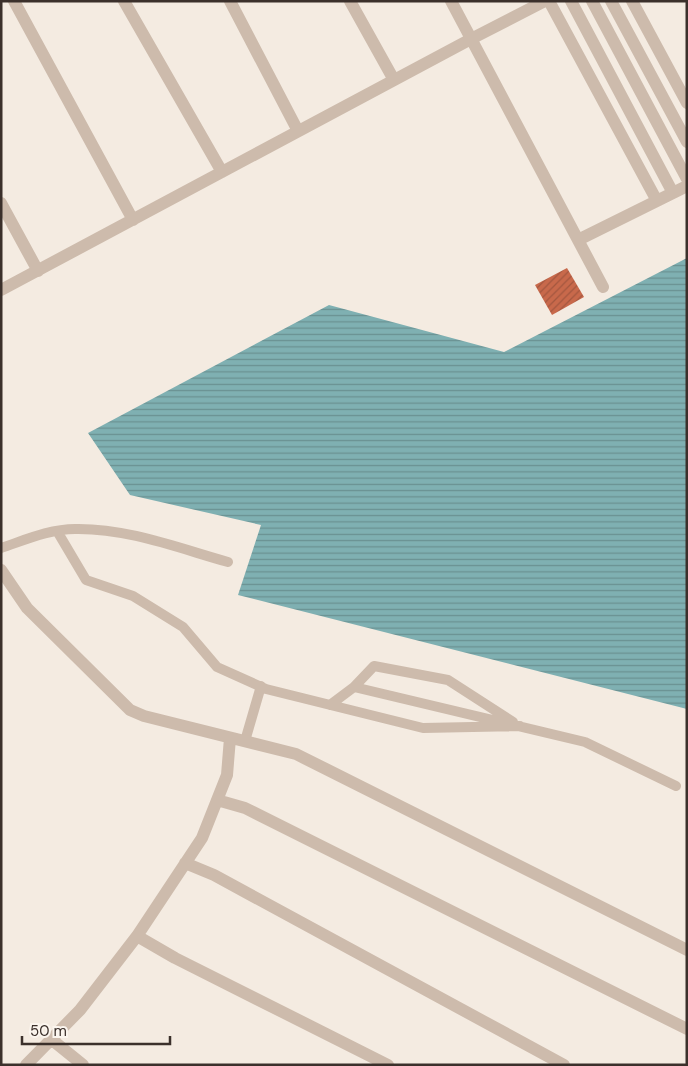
<svg xmlns="http://www.w3.org/2000/svg" width="688" height="1066" font-family="'DM Sans',sans-serif">
<defs>
<pattern id="water-rules" width="6" height="5" patternUnits="userSpaceOnUse" patternTransform="scale(1.25)"><rect width="6" height="5" fill="#7fb0b2"/><path d="M0 2.5h6" fill="none" stroke="#699091"/></pattern>
<pattern id="building-hatch" width="6" height="6" patternUnits="userSpaceOnUse" patternTransform="scale(1.25)"><rect width="6" height="6" fill="#c8694b"/><path d="M-1 1l2-2M0 6l6-6M5 7l2-2" fill="none" stroke="#a4573f"/></pattern>
</defs>
<rect width="100%" height="100%" fill="#f4ebe1"/>
<path fill="url(#water-rules)" d="M687,258V709L238,595L261,525L130,495L88,433L329,305L504,352Z"/>
<path fill="url(#building-hatch)" d="M567,268L584,297L552,315L535,285Z"/>
<g fill="none" stroke-linecap="round" stroke-linejoin="round">
<path stroke="#cdbbac" stroke-width="10" d="M57,531L86,580L133,596L183,627L217,667L266,689L423,728L520,726
M1,548C25,540 50,529 75,529C127,528 178,548 228,562
M354,687L374,666L448,680L513,722
M330,705L354,687L585,742L676,786
M245,741L261,686"/>
<path stroke="#cdbbac" stroke-width="12" d="M14,1L133,220
M124,1L222,172
M230,1L298,131
M350,1L394,80
M451,1L603,287
M549,1L657,201
M571,1L673,193
M592,1L687,179
M611,1L687,142
M632,1L687,103
M1,203L38,271
M578,240L687,186
M1,290L471,39L545,1
M1,570L27,608L130,710L144,716L296,754L687,950
M217,800L245,808L687,1029
M185,863L214,875L564,1065
M137,936L175,958L388,1065
M51,1039L83,1065
M26,1065L80,1010L137,936L202,838L227,775L230,738"/>
</g>
<rect width="688" height="1066" fill="none" stroke="#3b302b" stroke-width="5"/>
<path d="M22 1036v8h148v-8" fill="none" stroke="#3b302b" stroke-width="2.5"/>
<text x="30" y="1036" font-size="15" fill="#3b302b" stroke="#fbf5ee" stroke-width="4" paint-order="stroke">50 m</text>
</svg>
